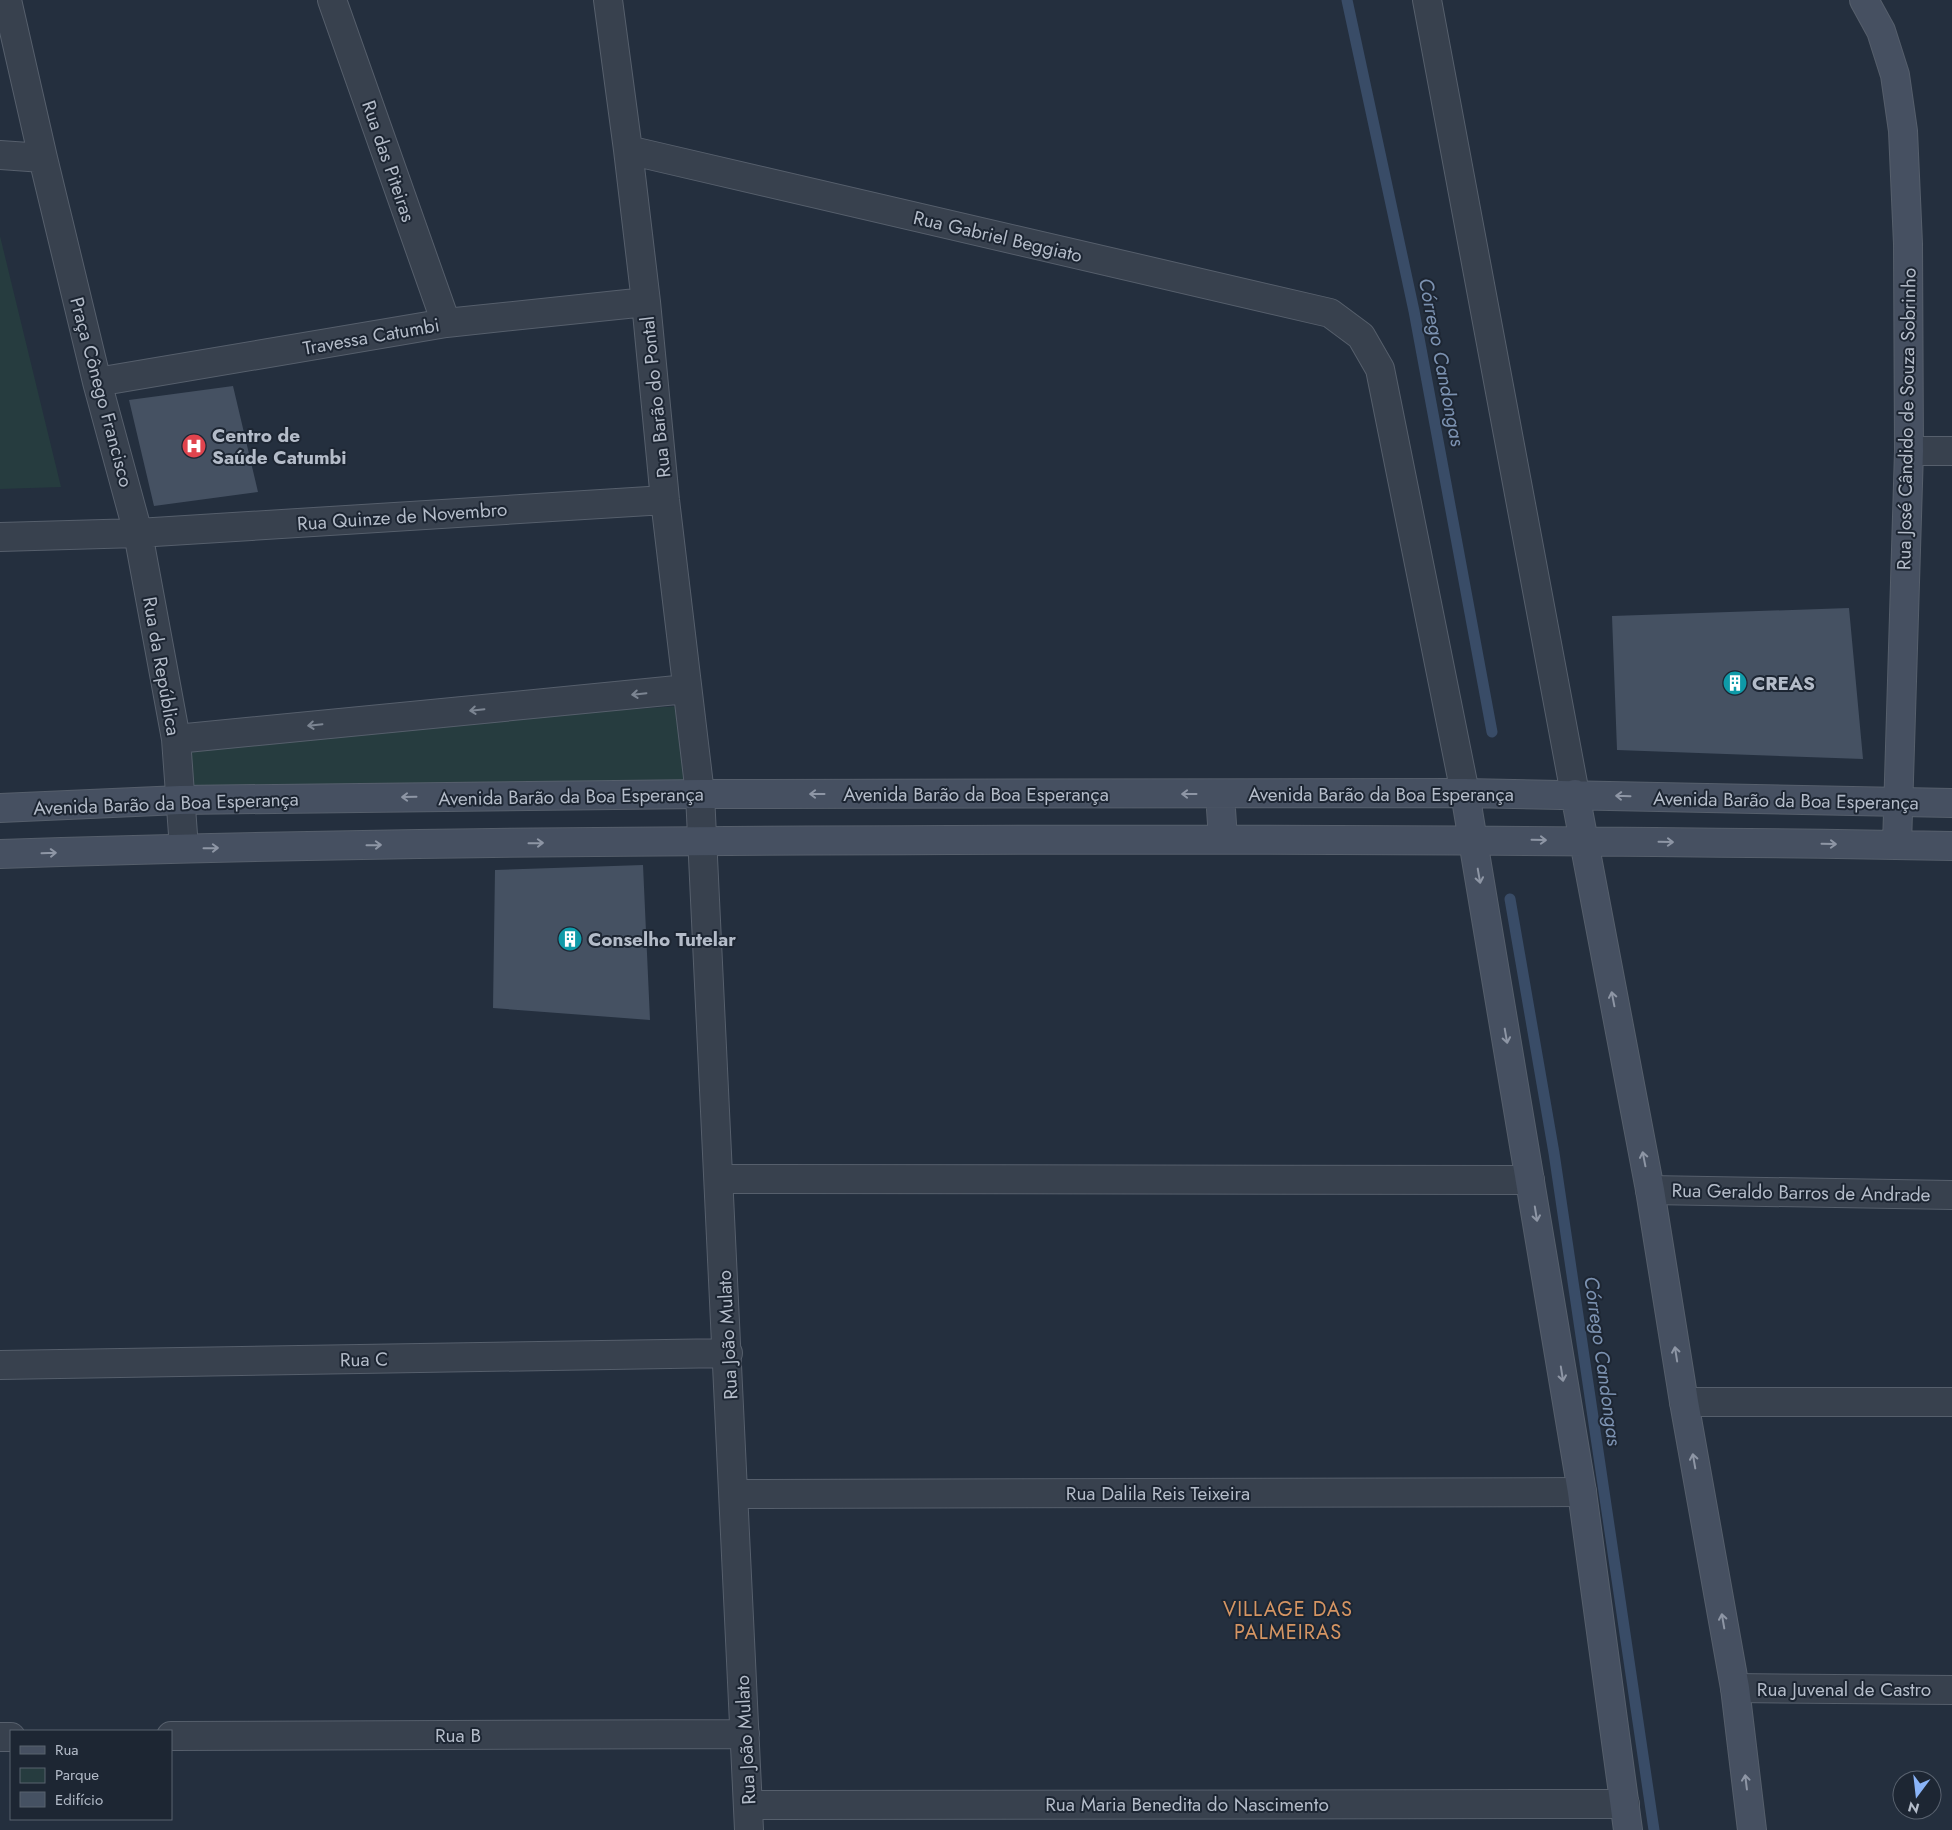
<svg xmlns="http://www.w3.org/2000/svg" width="1952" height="1830" font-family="Jost,sans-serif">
<rect width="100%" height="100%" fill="#242f3e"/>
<path fill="#263c3f" d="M0,236L61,487L0,489Z
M679,706L690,789L182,793L179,740Z"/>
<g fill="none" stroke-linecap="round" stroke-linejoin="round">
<path stroke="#394c67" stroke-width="11" d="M1347,0L1414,311L1492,732
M1510,899L1554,1153L1654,1830"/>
</g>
<path fill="#455162" d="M233,386L258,492L154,506L129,400Z
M1849,608L1863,759L1617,750L1612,616Z
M643,865L650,1020L493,1008L495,870Z"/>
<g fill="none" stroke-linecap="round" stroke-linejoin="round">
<defs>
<path id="street" d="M7,0L43,158L97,382L138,533L176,739L184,848
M332,0L446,323
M608,0L628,150L646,302L665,500L700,794L749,1830
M1427,0L1575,794
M628,150L1330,313L1361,336L1380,369L1465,793
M0,155L43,158
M97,382L446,323L646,302
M1909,451H1952
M0,537L138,533L665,500
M176,739L687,689
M720,1179L1530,1180
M1650,1190L1952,1195
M0,1365L728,1353
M1684,1402H1952
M734,1494L1582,1492
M1735,1688L1952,1690
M171,1736L745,1734
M0,1737H11
M748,1805L1625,1804"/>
<path id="secondary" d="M1864,0L1881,31L1895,75L1903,131L1908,244L1909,451L1897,845
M1465,793L1582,1492L1628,1830
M1220,794L1223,839
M1575,794L1650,1190L1684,1402L1735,1688L1752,1830
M0,808L180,800L700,794L1465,793L1952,803
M0,854C317,843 634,841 951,840C1285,839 1618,840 1952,846"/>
</defs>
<use href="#street" stroke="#565f6c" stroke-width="30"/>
<use href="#secondary" stroke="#565f6c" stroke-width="30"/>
<use href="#street" stroke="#38414e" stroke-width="28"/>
<use href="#secondary" stroke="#465061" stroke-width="28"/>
</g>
<defs><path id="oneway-shaft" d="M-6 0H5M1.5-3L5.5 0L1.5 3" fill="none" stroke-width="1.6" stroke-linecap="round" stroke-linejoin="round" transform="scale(1.25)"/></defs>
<g stroke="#7c8592">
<use href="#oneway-shaft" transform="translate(639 694) rotate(174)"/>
<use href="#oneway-shaft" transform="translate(477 710) rotate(174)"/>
<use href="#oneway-shaft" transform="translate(315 725) rotate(174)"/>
</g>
<g stroke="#8e96a5">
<use href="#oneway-shaft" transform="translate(817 794) rotate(180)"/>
<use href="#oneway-shaft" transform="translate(1189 794) rotate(180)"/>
<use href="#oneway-shaft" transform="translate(1623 796) rotate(-178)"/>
<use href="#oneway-shaft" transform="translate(409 797) rotate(179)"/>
<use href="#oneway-shaft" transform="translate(1539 840) rotate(1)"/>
<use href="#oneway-shaft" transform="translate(1666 842) rotate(1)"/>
<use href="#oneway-shaft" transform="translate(536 843) rotate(-1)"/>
<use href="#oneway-shaft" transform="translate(1829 844) rotate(1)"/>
<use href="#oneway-shaft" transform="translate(374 845) rotate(-1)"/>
<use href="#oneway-shaft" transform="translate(211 848) rotate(-1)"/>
<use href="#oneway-shaft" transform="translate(49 853) rotate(-2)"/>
<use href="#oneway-shaft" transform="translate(1479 876) rotate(80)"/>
<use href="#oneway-shaft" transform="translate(1613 999) rotate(-101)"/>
<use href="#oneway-shaft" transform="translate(1506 1036) rotate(80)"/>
<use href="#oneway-shaft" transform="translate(1644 1159) rotate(-101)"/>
<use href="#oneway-shaft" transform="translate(1536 1214) rotate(81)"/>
<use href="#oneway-shaft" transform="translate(1676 1354) rotate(-99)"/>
<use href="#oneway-shaft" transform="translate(1562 1374) rotate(81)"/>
<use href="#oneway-shaft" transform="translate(1694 1461) rotate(-100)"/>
<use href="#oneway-shaft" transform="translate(1723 1621) rotate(-100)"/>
<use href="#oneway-shaft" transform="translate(1746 1782) rotate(-97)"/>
</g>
<defs>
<symbol id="hospital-disc" viewBox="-11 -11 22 22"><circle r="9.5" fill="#e0444e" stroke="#1d2633"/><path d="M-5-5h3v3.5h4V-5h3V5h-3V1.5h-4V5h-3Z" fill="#fff"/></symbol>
<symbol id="building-disc" viewBox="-11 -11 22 22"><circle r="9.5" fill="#0f9aa8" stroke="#1d2633"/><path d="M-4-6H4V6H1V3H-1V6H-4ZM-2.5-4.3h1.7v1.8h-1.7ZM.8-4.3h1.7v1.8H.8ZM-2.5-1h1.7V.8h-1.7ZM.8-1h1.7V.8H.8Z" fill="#fff"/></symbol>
</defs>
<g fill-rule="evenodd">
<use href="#hospital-disc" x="180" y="432" width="28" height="28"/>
<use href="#building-disc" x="1721" y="669" width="28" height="28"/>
<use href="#building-disc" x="556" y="925" width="28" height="28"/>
</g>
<g text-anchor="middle" stroke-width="4" stroke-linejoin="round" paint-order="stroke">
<g font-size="19" fill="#b4bcc9" stroke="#1d2633">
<text transform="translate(389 161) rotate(71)" y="7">Rua das Piteiras</text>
<text transform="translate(998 236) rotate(13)" y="7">Rua Gabriel Beggiato</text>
<text transform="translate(371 336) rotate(-10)" y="7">Travessa Catumbi</text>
<text transform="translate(102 392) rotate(75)" y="7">Praça Cônego Francisco</text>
<text transform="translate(655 397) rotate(-96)" y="7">Rua Barão do Pontal</text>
<text transform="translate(1906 419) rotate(-89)" y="7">Rua José Cândido de Souza Sobrinho</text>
<text transform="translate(402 516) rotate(-4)" y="7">Rua Quinze de Novembro</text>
<text transform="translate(162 666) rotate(80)" y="7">Rua da República</text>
<text x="976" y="801">Avenida Barão da Boa Esperança</text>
<text x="1381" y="801">Avenida Barão da Boa Esperança</text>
<text transform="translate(571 796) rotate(-1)" y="7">Avenida Barão da Boa Esperança</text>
<text transform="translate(1786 800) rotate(1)" y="7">Avenida Barão da Boa Esperança</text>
<text transform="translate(166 803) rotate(-2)" y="7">Avenida Barão da Boa Esperança</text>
<text transform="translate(1801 1192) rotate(1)" y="7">Rua Geraldo Barros de Andrade</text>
<text transform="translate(727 1335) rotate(-93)" y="7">Rua João Mulato</text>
<text transform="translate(364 1359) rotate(-1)" y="7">Rua C</text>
<text x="1158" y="1500">Rua Dalila Reis Teixeira</text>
<text x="1844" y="1696">Rua Juvenal de Castro</text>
<text x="458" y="1742">Rua B</text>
<text transform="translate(745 1740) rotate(-93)" y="7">Rua João Mulato</text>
<text x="1187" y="1811">Rua Maria Benedita do Nascimento</text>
</g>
<g font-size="19" font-weight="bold" fill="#b4bcc9" stroke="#1d2633" text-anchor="start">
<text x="212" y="442">Centro de<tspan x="212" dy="22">Saúde Catumbi</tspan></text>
<text x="1752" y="690">CREAS</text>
<text x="588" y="946">Conselho Tutelar</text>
</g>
<g font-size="20" font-style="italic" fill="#7c92b1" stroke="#1d2633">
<text transform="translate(1442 362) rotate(79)" y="7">Córrego Candongas</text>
<text transform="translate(1603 1361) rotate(82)" y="7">Córrego Candongas</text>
</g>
<g font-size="20" letter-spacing="1" fill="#d59563" stroke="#1d2633">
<text x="1288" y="1616">VILLAGE DAS<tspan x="1288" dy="23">PALMEIRAS</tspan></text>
</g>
</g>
<rect x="10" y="1730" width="162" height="90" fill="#1d2633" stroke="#59626f"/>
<rect x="20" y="1746" width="25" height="8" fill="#465061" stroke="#59626f"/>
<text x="55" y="1755" font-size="15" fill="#b4bcc9">Rua</text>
<rect x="20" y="1768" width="25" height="15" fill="#263c3f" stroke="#59626f"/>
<text x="55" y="1780" font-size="15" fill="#b4bcc9">Parque</text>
<rect x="20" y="1792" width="25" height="15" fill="#455162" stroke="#59626f"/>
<text x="55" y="1805" font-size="15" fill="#b4bcc9">Edifício</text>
<g transform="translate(1917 1795) rotate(195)"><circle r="24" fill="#1d2633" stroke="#59626f"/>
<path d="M0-4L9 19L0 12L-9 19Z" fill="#8ab4f8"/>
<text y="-8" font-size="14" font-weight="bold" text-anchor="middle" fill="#b4bcc9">N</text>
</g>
</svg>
